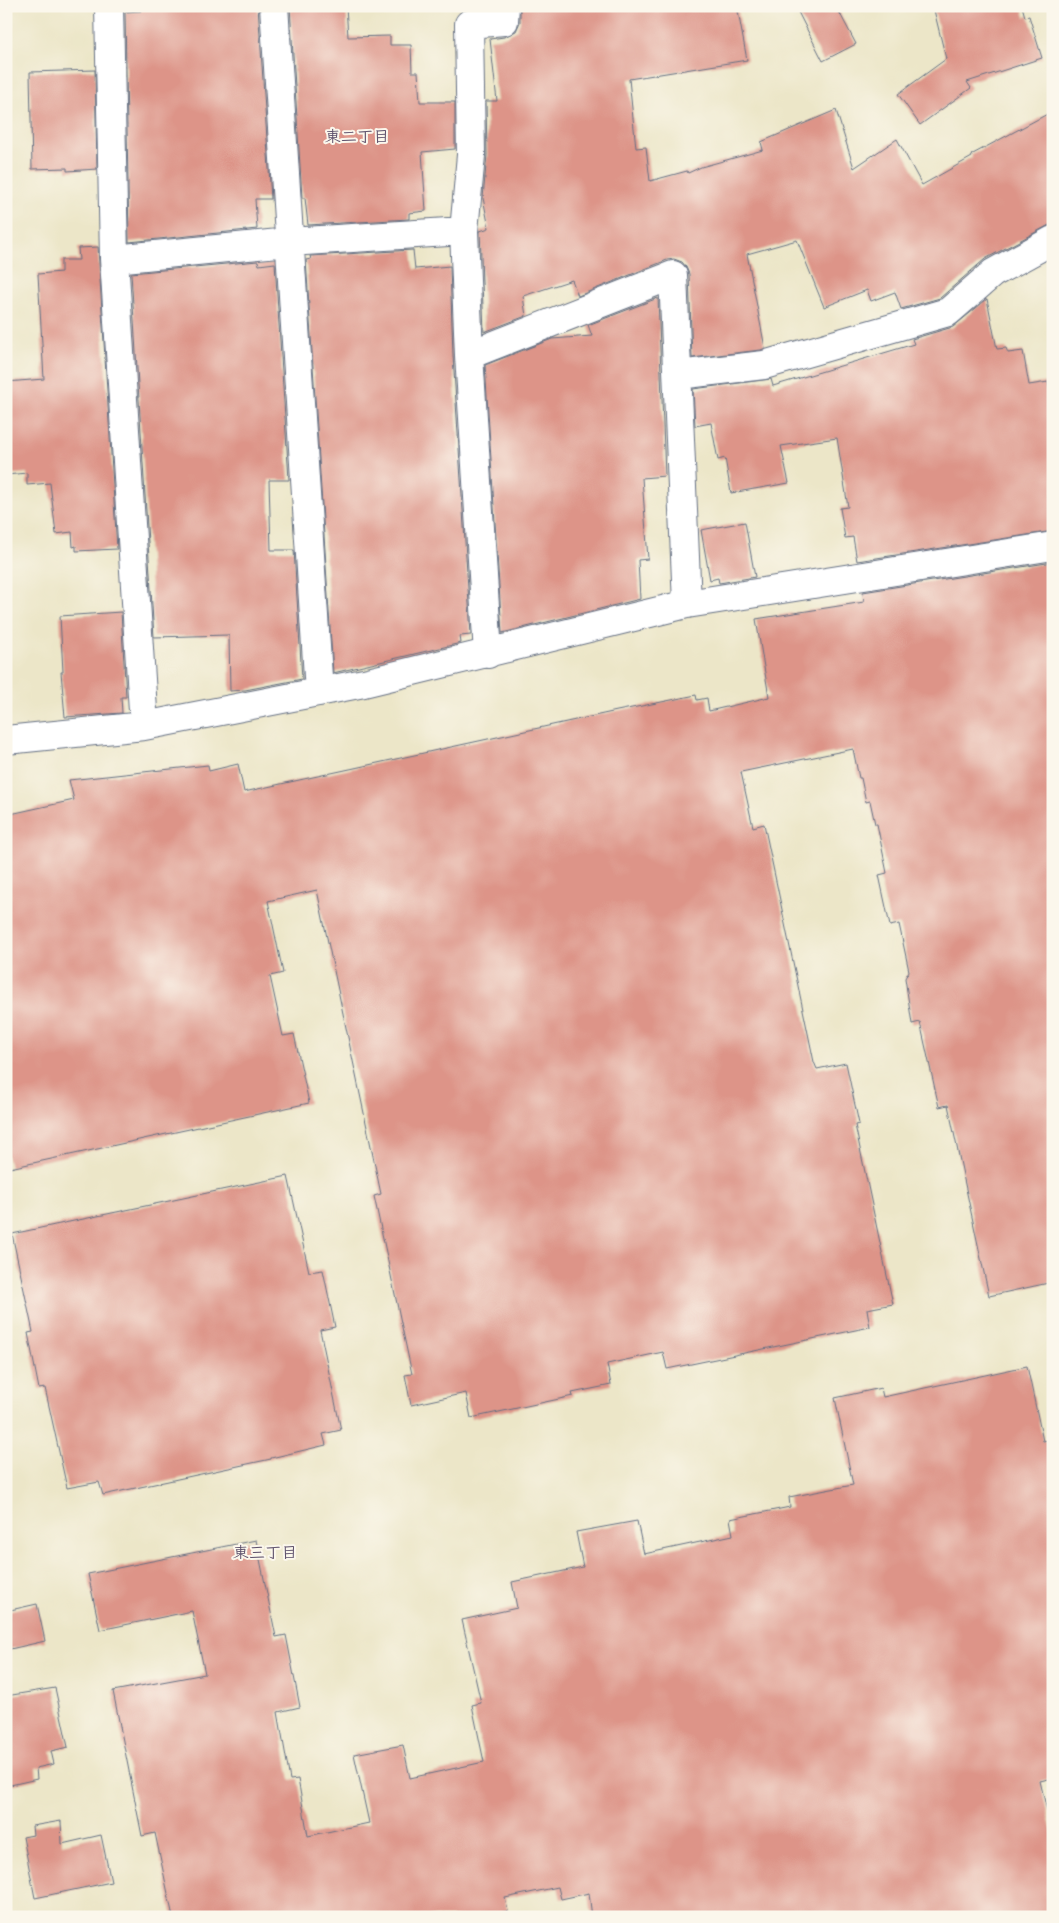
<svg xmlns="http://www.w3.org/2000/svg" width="1059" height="1923" font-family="Dekko,'Klee One',sans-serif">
<rect width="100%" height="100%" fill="#fbf7ec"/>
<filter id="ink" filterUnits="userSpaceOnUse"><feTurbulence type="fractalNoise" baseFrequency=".02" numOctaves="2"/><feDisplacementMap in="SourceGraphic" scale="10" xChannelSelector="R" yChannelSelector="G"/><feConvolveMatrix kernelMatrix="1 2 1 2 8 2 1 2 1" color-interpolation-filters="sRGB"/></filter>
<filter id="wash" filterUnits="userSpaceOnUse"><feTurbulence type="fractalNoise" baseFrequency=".0096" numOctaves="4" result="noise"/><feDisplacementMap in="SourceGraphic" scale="20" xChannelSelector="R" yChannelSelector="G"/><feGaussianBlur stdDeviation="1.12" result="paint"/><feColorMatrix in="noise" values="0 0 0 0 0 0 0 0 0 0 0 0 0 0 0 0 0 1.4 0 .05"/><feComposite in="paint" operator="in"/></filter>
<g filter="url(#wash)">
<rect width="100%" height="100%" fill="#ece6c8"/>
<g id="blocks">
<path fill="#dd9488" d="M140,6H258L271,199H255L257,229L129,242L125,12L141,11Z
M290,6H346L348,37L390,36V45H411L412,72H418L420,102H455V149L422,152L426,211L409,213V219L308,225L305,198H302Z
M520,6H737L747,60L629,79L636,148L646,147L650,181L687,171L688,173L701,167L763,150L761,142L836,110L854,168L897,139L922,185L972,157L971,155L1053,111V223L985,259L940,298L901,309L895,292L871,301L867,290L824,307L797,240L747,254L765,348L761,350L692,358L689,274L686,267L682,262L674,259L667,260L578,296L572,280L523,296L526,316L484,332L480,231L489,228L483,198L487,155L486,101H497L490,39L504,37L516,31L520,22Z
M795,6H836L856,44L823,61Z
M933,6H1022L1025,17L1029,16L1042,58L967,82L971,88L920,125L898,94L946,59Z
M95,70L97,169L67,171V168L32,169L30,72Z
M98,247L117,549L76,551V546L73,547L72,532L56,534L50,483L27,485V473L6,475V382L44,379L38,274L61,272V260H79L78,248Z
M413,250L415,269L450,266L453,356L471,635L460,636L461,643L333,673L306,260L311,259L310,256Z
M258,261L259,265L275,263L289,480H269L271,550H294L302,679L245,690L230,691L229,635L154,637L131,273Z
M658,298L665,476L642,478L648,559L638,560L640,599L502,633L485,365L552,339L592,336L588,325Z
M987,299L997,349L1006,348L1008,353L1023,351L1029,385L1048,382L1053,407V531L857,561L853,537L845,538L840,508L848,507L837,438L781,446L789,483L731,493L725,458L718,460L711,423L695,426L693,389L771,379L773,386L914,344L912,339L953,327Z
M745,522L755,577L719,583L718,578L710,580L701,530Z
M1053,562V1282L989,1296L948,1105L939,1107L920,1022L912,1024L905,978L909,971L899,924L890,926L879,875L887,873L877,824H875L870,801L866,802L861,778H859L853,749L741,772L753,827L764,824L814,1062L817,1069L846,1063L859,1124L855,1125L893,1304L867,1309L870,1327L667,1369L663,1352L607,1364L611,1385L572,1393L573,1396L471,1418L466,1393L411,1405L405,1375L412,1374L374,1196L381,1194L317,890L268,901L283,973L270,976L283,1036L294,1034L309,1103L10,1168L6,1151V815L74,800L69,780L208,765L209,771L238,764L244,792L617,711L696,695L697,700L707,698L709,711L769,697L756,619L864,602L863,592Z
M121,612L126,697H121L122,713L65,717L61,672H63L60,616Z
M288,1176L309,1272L323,1270L335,1327L320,1330L341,1430L323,1434L326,1445L271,1458V1459L103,1495L99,1482L67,1488L45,1388L39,1389L28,1333L33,1332L12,1234Z
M1027,1366L1043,1441L1053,1439V1778L1040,1781L1053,1836V1917H592L589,1893L561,1899L558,1887L505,1898L508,1911L482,1917H173L155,1833L142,1836L113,1691L205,1674L192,1611L100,1630L88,1574L256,1540L276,1637L286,1635L300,1707L278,1712L290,1780L298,1779L308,1836L369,1823L354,1754L403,1745L410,1778L484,1762L472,1705L481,1703L462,1620L517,1608L512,1582L583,1567L576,1532L637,1521L644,1554L733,1535L730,1519L790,1507L789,1497L853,1485L835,1398L881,1388L883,1397Z
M37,1604L45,1641L6,1650V1611Z
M55,1688L68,1747L51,1751L54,1764L36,1768L37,1779L6,1786V1696Z
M61,1821L62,1844L101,1835L111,1882L35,1898L23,1837L33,1835L32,1826Z"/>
</g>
</g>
<g filter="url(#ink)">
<use href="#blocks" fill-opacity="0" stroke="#646f83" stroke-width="1"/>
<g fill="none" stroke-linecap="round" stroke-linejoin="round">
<defs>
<path id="minor" d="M109,6L114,259L144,726
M274,6L319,692
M114,259L289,242L464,231
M469,355L673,275L687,604
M678,375L764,365L948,312L993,273L1053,240
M488,654L469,355L464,231L471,155L469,24L504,21L505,6
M6,740L144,726L364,683L687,604L1053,546"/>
</defs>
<use href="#minor" stroke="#646f83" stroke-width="30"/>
<use href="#minor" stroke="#fff" stroke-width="28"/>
</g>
</g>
<g text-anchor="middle" stroke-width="4" stroke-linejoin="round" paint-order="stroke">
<g font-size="16" font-weight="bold" fill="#5f526d" stroke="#fbf7ec">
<text x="357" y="142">東二丁目</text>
<text x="265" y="1558">東三丁目</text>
</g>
</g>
<rect width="1059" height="1923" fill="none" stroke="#fbf7ec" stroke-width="25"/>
</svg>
